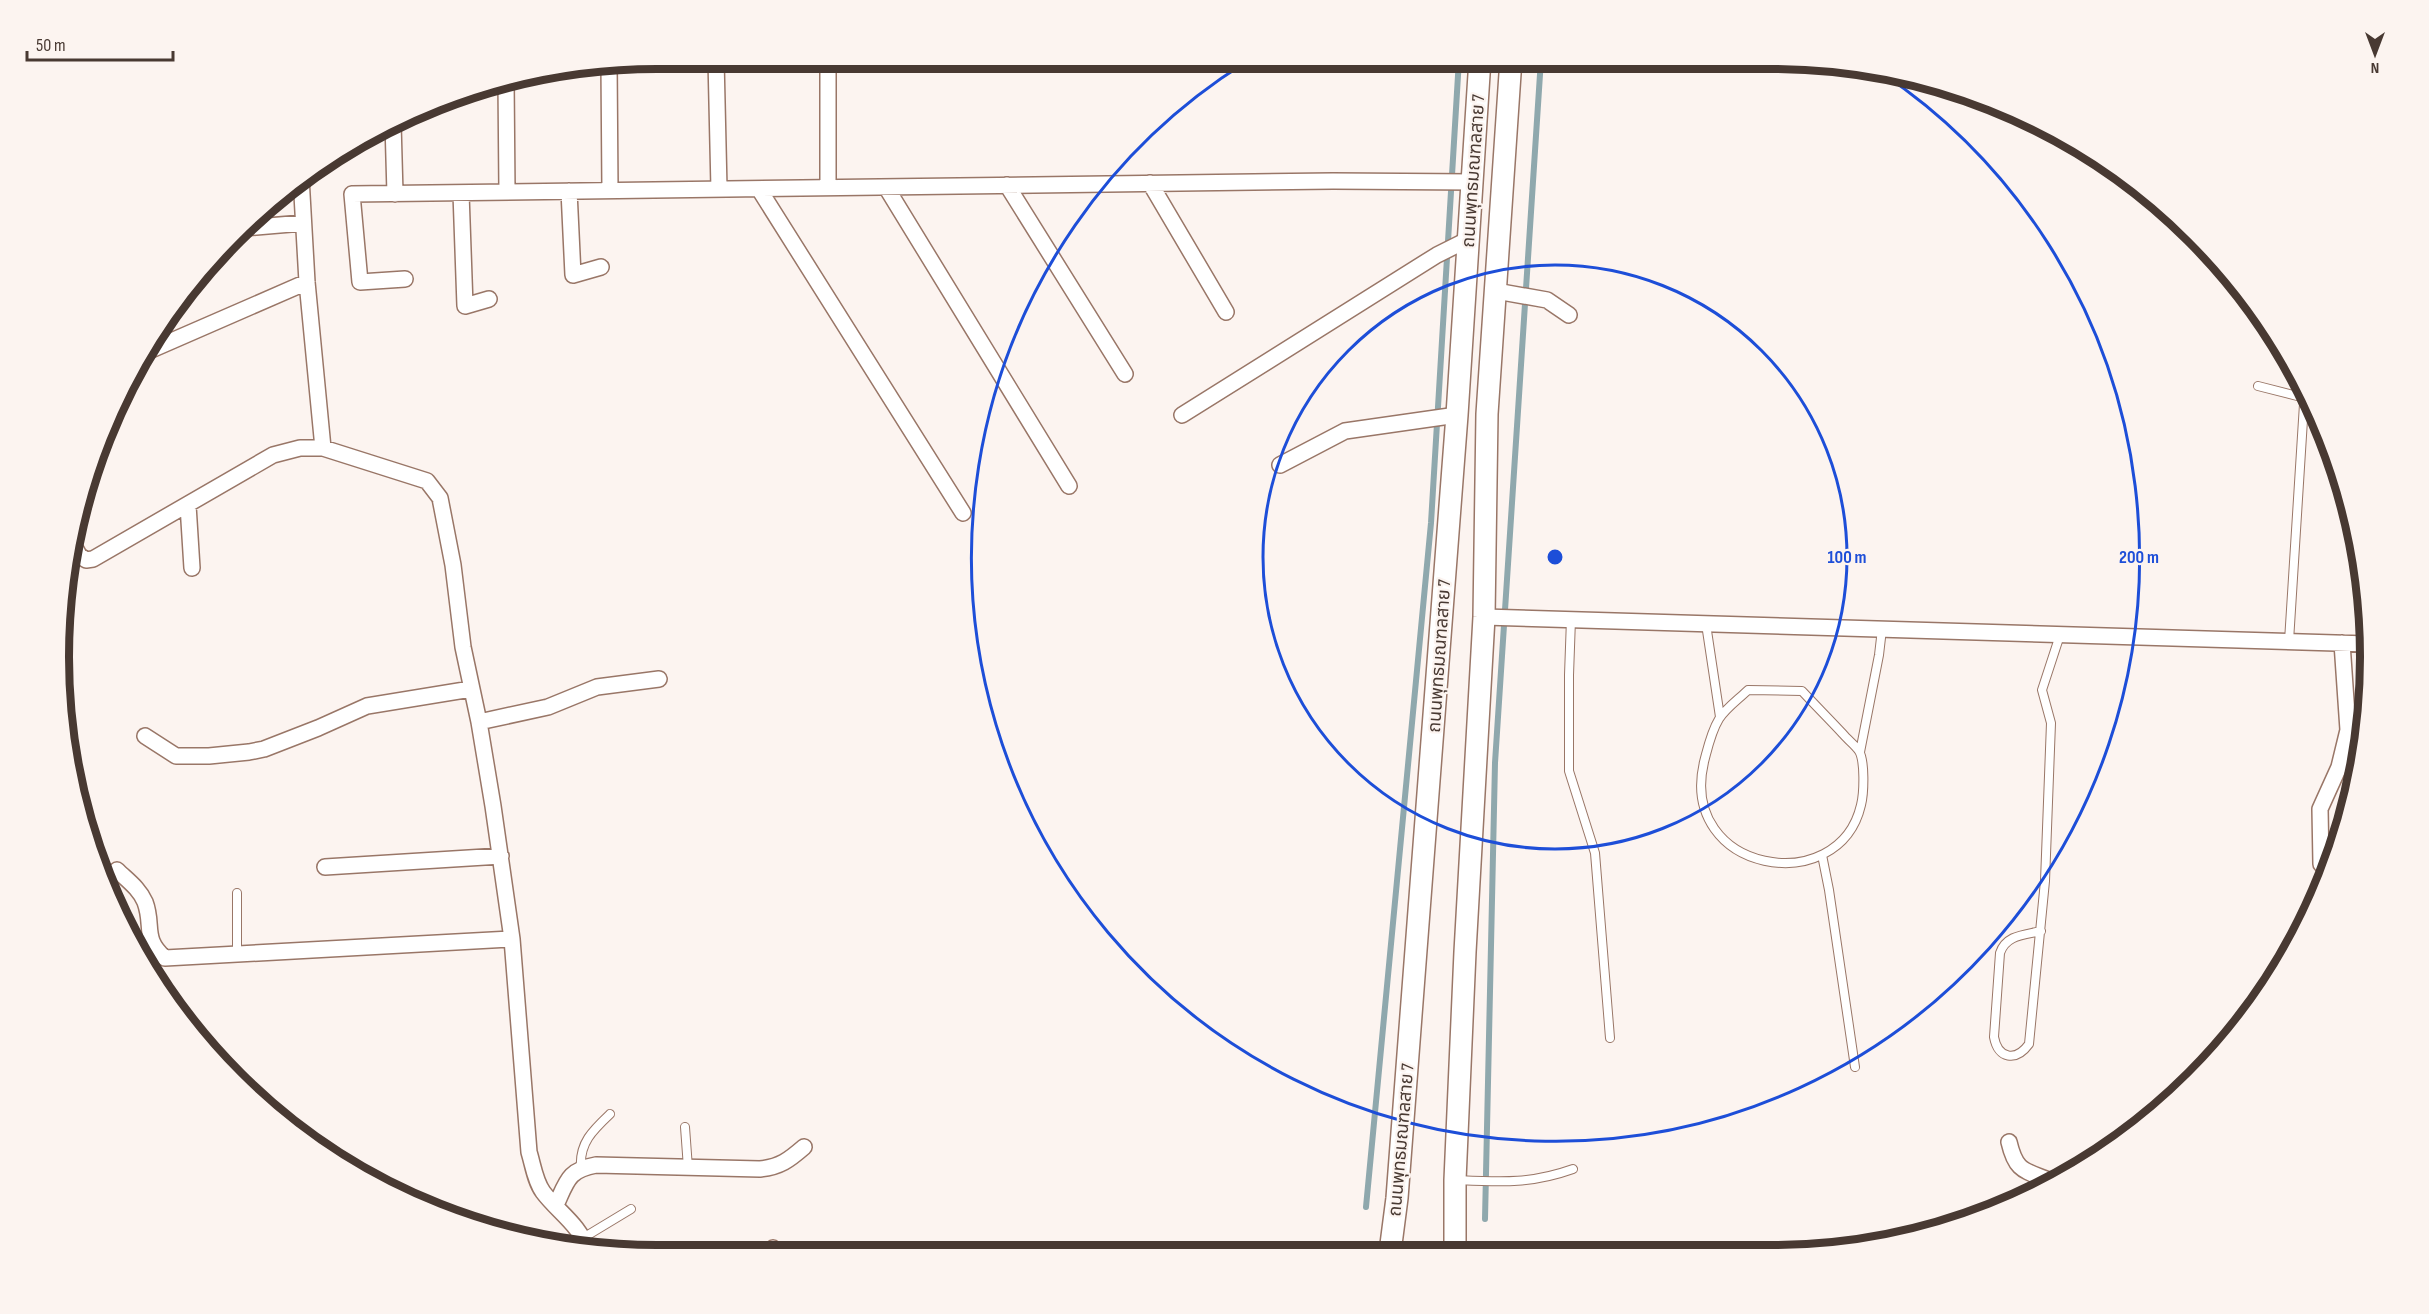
<svg xmlns="http://www.w3.org/2000/svg" width="2429" height="1314" font-family="'Sofia Sans Condensed','Noto Sans Thai',sans-serif">
<rect width="100%" height="100%" fill="#fcf4f0"/>
<g fill="none" stroke-linecap="round" stroke-linejoin="round">
<path stroke="#8fa8ad" stroke-width="6" d="M1366,1207L1431,523L1459,59
M1485,1219L1495,763L1541,59"/>
<defs>
<path id="service" d="M2258,386L2301,397L2304,404L2289,641
M1571,619L1569,675V771L1595,853L1610,1038
M1706,624L1720,717
M1748,690L1802,691C1816,706 1830,720 1843,734C1848,740 1855,745 1859,751C1865,761 1864,793 1861,805C1839,900 1678,873 1704,762C1708,747 1711,732 1719,719C1726,708 1739,699 1748,690Z
M1860,752L1879,655L1882,629
M1822,855L1829,890L1855,1067
M2041,931C2024,935 2006,935 2000,953L1994,1037C1998,1059 2016,1062 2029,1044L2045,881L2051,723L2042,690L2060,635
M237,955V893
M685,1127L688,1168
M581,1168C579,1143 593,1130 610,1114
M1457,1180C1501,1182 1531,1184 1573,1169
M583,1238L631,1209"/>
<path id="minor" d="M716,59L719,189
M828,62V188
M609,63L610,191
M506,80L507,192
M393,123L395,194
M301,177L307,282L323,448
M1150,183L1226,312
M1007,185L1125,374
M886,187L1069,486
M759,189L963,513
M569,191L573,275L601,267
M461,193L465,306L489,299
M244,228L303,223
M405,279L360,282L352,194L1333,181L1473,182
M1496,291L1547,300L1569,315
M144,353L307,282
M1182,415L1437,255L1469,239
M1280,465L1345,431L1457,415
M188,505L192,568
M72,542L79,555L86,560L93,559L273,455L300,448H323L427,481L440,498L453,565L463,647L479,722L493,806L512,939L529,1152C533,1165 535,1181 543,1192C558,1212 580,1225 587,1249
M1484,617L2368,644
M479,722L548,707L597,687L659,679
M145,736L176,756H209L249,752L264,749L318,728L367,706L471,689
M2321,864L2320,809L2339,767L2348,730L2342,643
M325,867L501,856
M117,870C127,880 139,888 145,902C154,926 142,938 165,958L512,939
M2009,1142C2016,1172 2024,1170 2051,1181
M556,1205C567,1181 568,1170 596,1165L760,1169C780,1167 789,1160 804,1147
M773,1248V1254"/>
<path id="secondary" d="M1390,1252L1397,1198L1457,415L1480,59
M1455,1252V1180L1465,952L1484,617L1487,414L1511,59"/>
</defs>
<use href="#service" stroke="#997667" stroke-width="10"/>
<use href="#minor" stroke="#997667" stroke-width="18"/>
<use href="#secondary" stroke="#997667" stroke-width="24"/>
<use href="#service" stroke="#fff" stroke-width="8"/>
<use href="#minor" stroke="#fff" stroke-width="15"/>
<use href="#secondary" stroke="#fff" stroke-width="21"/>
</g>
<g fill="none" stroke="#1d4ed8" stroke-width="3">
<circle cx="1555" cy="557" r="292"/>
<path d="M1882 73A584 584 0 1 1 1246 62"/>
</g>
<g text-anchor="middle" stroke-width="4.5" stroke-linejoin="round" paint-order="stroke">
<g font-size="18" fill="#483932" stroke="#fcf4f0">
<text transform="translate(1473 171) rotate(-86)" y="6">ถนนพุทธมณฑลสาย 7</text>
<text transform="translate(1439 656) rotate(-86)" y="6">ถนนพุทธมณฑลสาย 7</text>
<text transform="translate(1401 1140) rotate(-85)" y="6">ถนนพุทธมณฑลสาย 7</text>
</g>
</g>
<path d="M0 0H2429V1314H0ZM657 69H1772A588 588 0 0 1 2360 657V657A588 588 0 0 1 1772 1245H657A588 588 0 0 1 69 657V657A588 588 0 0 1 657 69Z" fill="#fcf4f0" fill-rule="evenodd"/>
<path fill="none" stroke="#483932" stroke-width="8" d="M657 69H1772A588 588 0 0 1 2360 657V657A588 588 0 0 1 1772 1245H657A588 588 0 0 1 69 657V657A588 588 0 0 1 657 69Z"/>
<circle cx="1555" cy="557" r="9" fill="#1d4ed8" stroke="#fcf4f0" stroke-width="3"/>
<g font-size="18" text-anchor="middle" font-weight="bold" fill="#1d4ed8" stroke="#fcf4f0" stroke-width="4.5" stroke-linejoin="round" paint-order="stroke">
<text x="1847" y="563">100 m</text>
<text x="2139" y="563">200 m</text>
</g>
<g transform="translate(2375 54) rotate(180)" stroke="#fcf4f0" stroke-width="4.5" paint-order="stroke">
<path d="M0-4.5L10 22L0 15L-10 22Z" fill="#483932"/>
<text y="-9" font-size="16" font-weight="bold" text-anchor="middle" fill="#483932">N</text>
</g>
<path d="M27 51v9h146v-9" fill="none" stroke="#483932" stroke-width="3"/>
<text x="36" y="51" font-size="18" fill="#483932" stroke="#fcf4f0" stroke-width="4.5" paint-order="stroke">50 m</text>
</svg>
